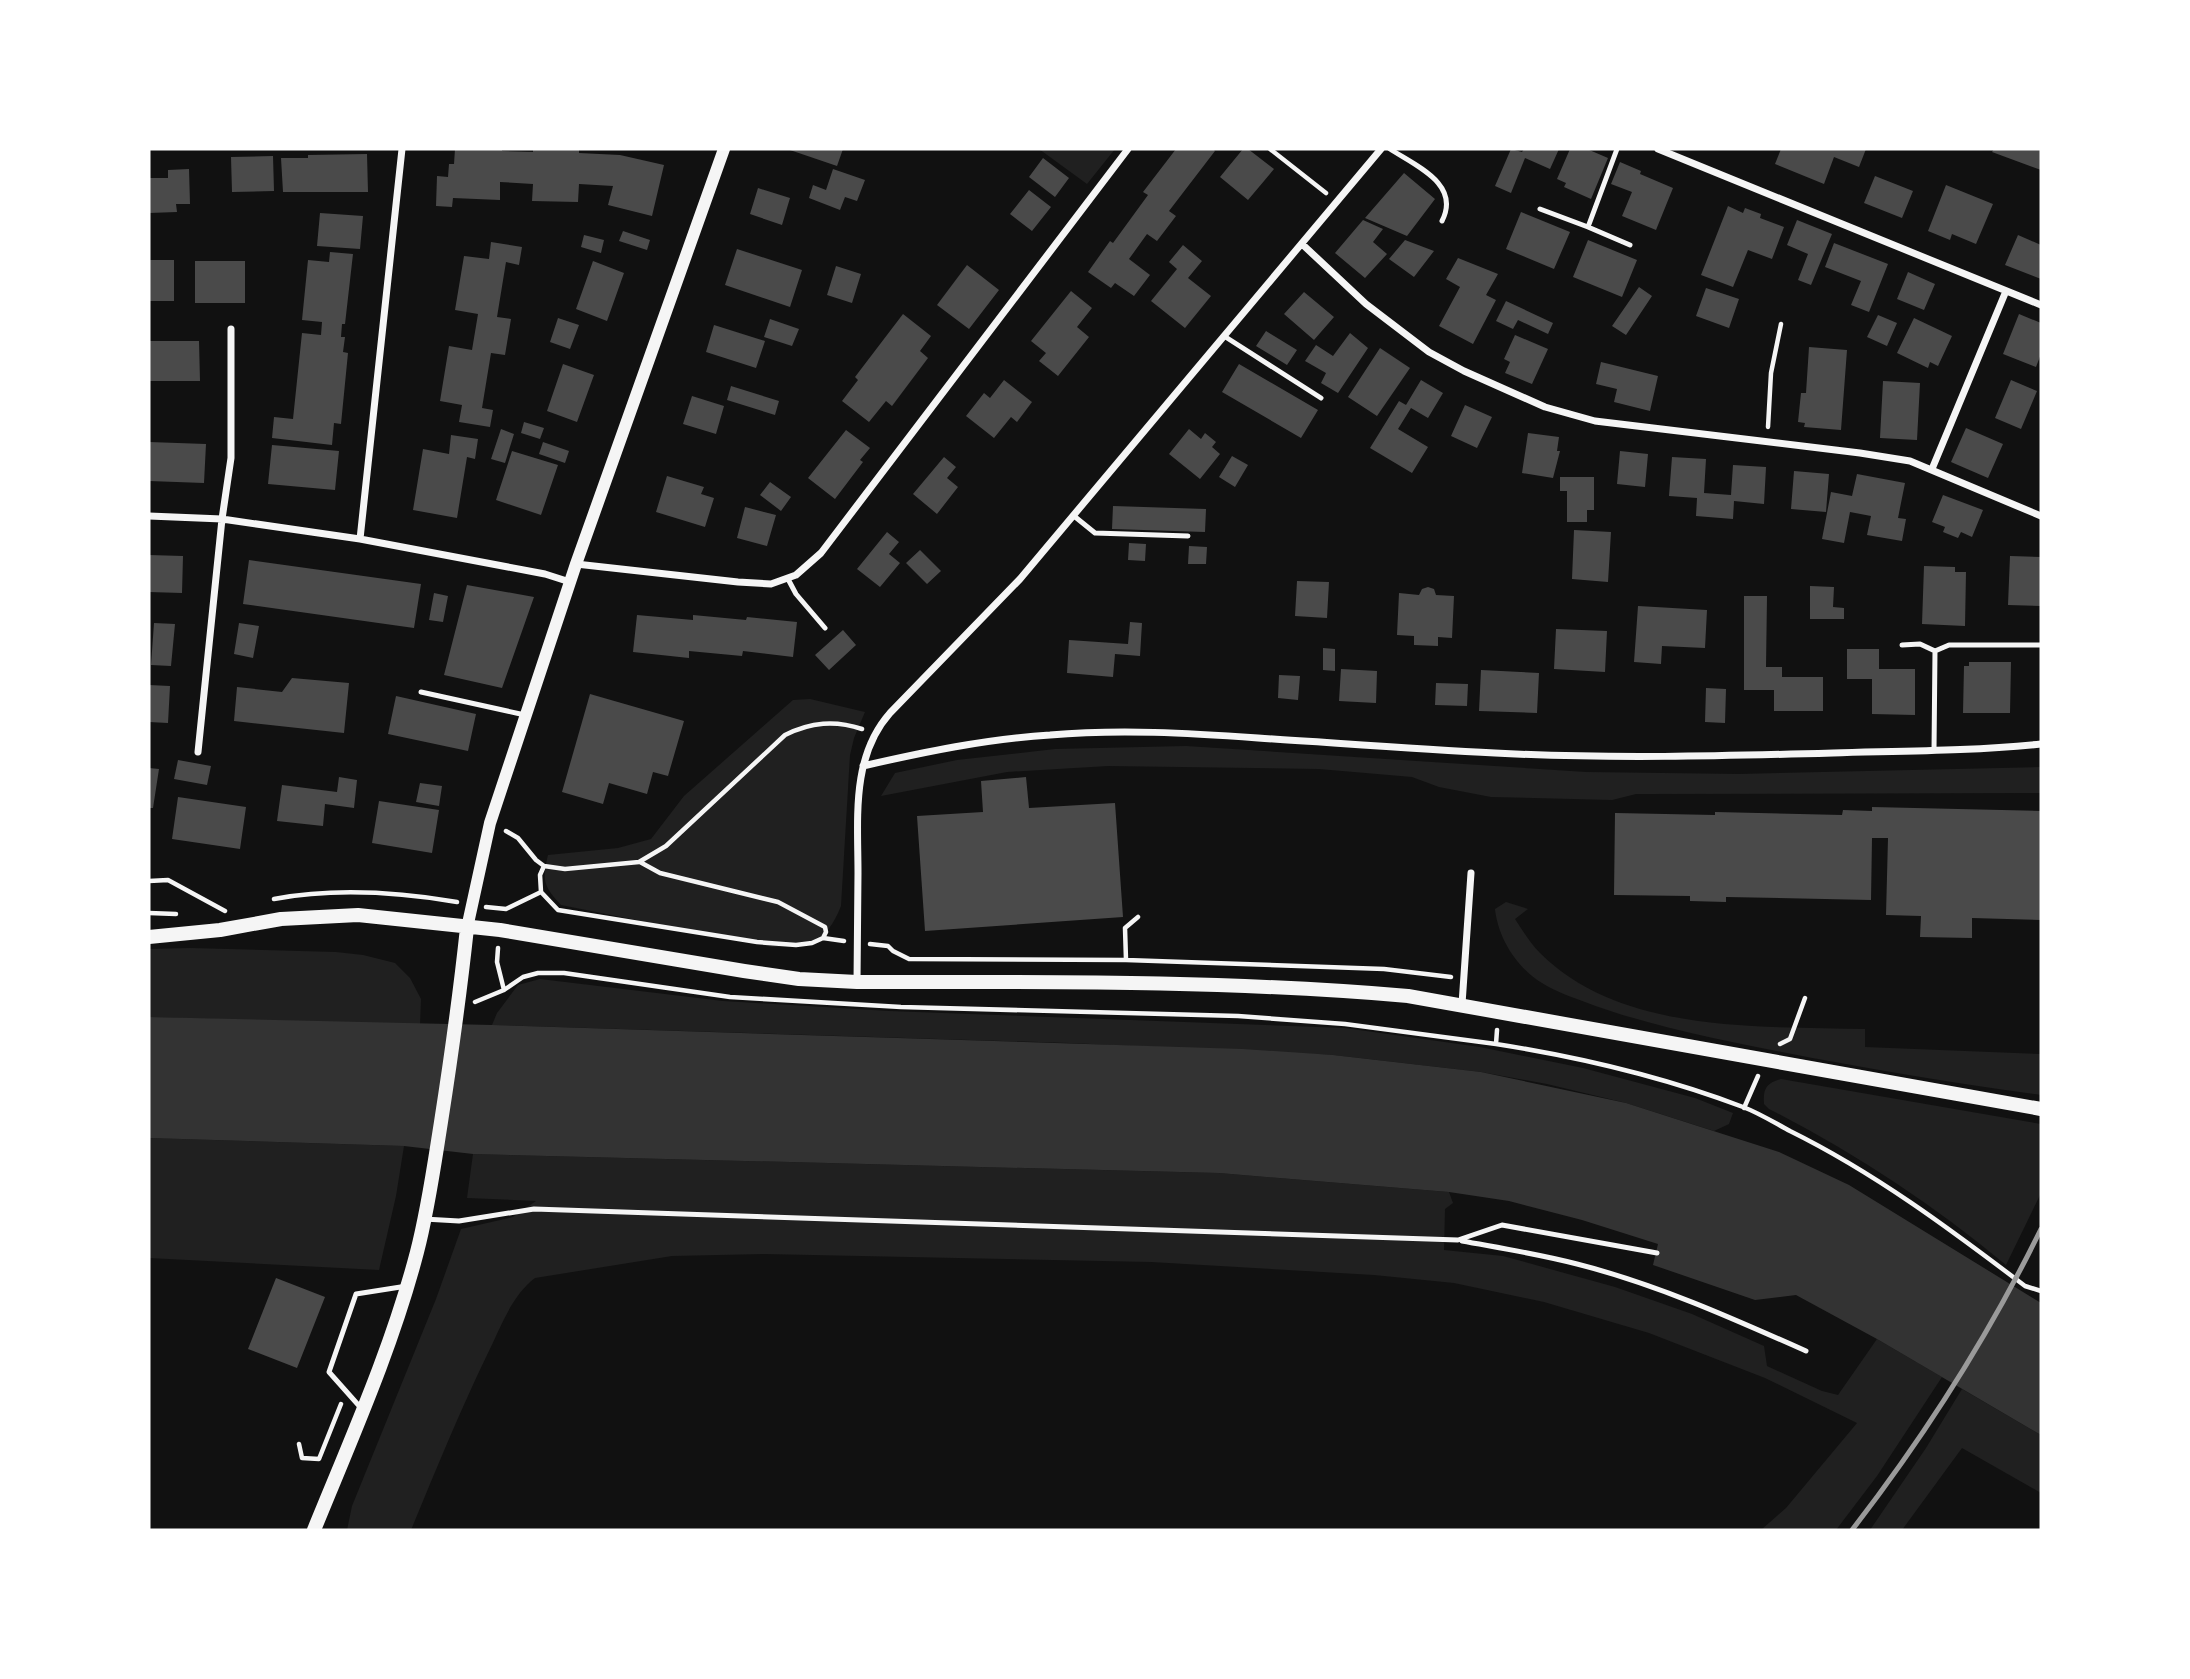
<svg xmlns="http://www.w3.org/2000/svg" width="2190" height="1679" font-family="'Public Sans',sans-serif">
<rect width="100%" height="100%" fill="#111"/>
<path fill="#202020" d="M1039,149H1115L1087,184Z
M810,699L865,712L854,738L850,755L841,906C826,944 809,945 772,947L561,905C543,886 542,880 548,855L618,848L651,839L684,796L793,700Z
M1186,746L1586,772L1739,774L2041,767V793L1636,794L1612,800L1491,797L1439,787L1412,777L1319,769L1108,766L1007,772L881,796L895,773L957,760L1055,749Z
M1506,902L1528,909L1515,919C1523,931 1530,943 1540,953C1621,1034 1760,1026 1865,1029V1047L2041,1054V1095C1931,1080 1821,1061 1713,1038C1669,1028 1627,1018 1585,1002C1571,997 1555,991 1542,983C1517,968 1498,938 1495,909Z
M190,948L336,952L363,955L395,963L410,978L421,999L420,1025L149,1017V949Z
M540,979L723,1001L889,1011L1345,1028L1480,1047L1583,1068L1695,1098L1733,1113L1729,1124L1714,1131L1626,1103L1547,1084L1481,1072L1333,1055L1069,1043L492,1025L497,1013L518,985Z
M1781,1079L2041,1124V1193L2006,1265C1932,1204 1854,1152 1769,1109L1764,1104C1763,1089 1766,1083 1781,1079Z
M149,1138L404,1146L396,1196L379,1270L149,1258Z
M473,1154L1219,1173L1449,1192L1453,1203L1445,1209L1444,1250L1503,1256L1615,1287L1692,1314L1764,1346L1767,1366L1822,1391L1838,1395L1877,1339L1942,1377L1877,1476L1836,1530H1761L1786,1508L1857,1423L1765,1378L1649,1333L1544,1302L1454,1283L1374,1275L1151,1262L764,1254L672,1256L535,1278C511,1296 500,1329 487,1355C459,1413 435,1472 411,1530H347L352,1506L436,1299L461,1229L513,1217L536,1201L467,1198Z
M1962,1389L2041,1435V1493L1962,1448L1902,1530H1870L1926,1448Z"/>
<path fill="#333" d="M149,1017L492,1025L1242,1049L1333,1055L1481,1072L1626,1103L1779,1152L1849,1185L2041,1303V1435L1877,1339L1796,1295L1755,1300L1653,1265L1658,1244L1582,1220L1509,1201L1449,1192L1219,1173L473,1154L404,1146L149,1138Z"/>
<path fill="#4a4a4a" d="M455,149H502V151L533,152V149H579V153L620,155L664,165L652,216L608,205L613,186L579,184L578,202L532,201L533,184L500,182V200L453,198L452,207L436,206L437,176L448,177L449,164H454Z
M787,149H843L837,166Z
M1176,149H1213L1215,151L1169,211L1176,216L1157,241L1147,234L1129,259L1150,275L1134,296L1115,283L1111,288L1088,272L1110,241L1113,243L1148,195L1143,192Z
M1243,149H1248L1274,169L1248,200L1220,177Z
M1511,149L1522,152L1524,149H1559L1550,169L1525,158L1511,193L1495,186Z
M1570,149H1587L1608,158L1591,199L1564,187L1566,183L1557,179Z
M1781,149H1866L1859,167L1834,157L1824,184L1775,164Z
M1994,149H2041V170L1992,152Z
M367,154L368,192H283L281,158H308V155Z
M273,156L274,191L232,192L231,157Z
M1043,158L1069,178L1055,197L1029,177Z
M1620,162L1641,171L1640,174L1673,188L1656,230L1622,216L1632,192L1611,184Z
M189,169L190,204H176L177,212L149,213V178H168V170Z
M833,169L865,180L857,201L845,197L840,210L809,198L813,185L826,190Z
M1404,173L1435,199L1407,236L1365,218Z
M1875,176L1913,191L1902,218L1864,203Z
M1946,185L1993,204L1976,244L1952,234L1950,240L1928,231Z
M758,188L790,198L782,225L750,214Z
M1029,190L1051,207L1032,231L1010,214Z
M1728,206L1743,213L1745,208L1761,214L1760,218L1784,227L1772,259L1748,250L1733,287L1701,275Z
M1521,212L1570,232L1554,269L1506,249Z
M320,213L363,216L360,249L317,246Z
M1363,220L1383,229L1373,242L1387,254L1365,278L1335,253Z
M1797,220L1832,234L1811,285L1798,280L1808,254L1787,245Z
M623,231L650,240L647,250L619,241Z
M584,235L604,240L601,253L581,247Z
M2018,235L2041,245V279L2005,265Z
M1405,240L1434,251L1414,277L1389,259Z
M1588,240L1637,260L1622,297L1573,277Z
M491,242L522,247L519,265L506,262L497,317L511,319L505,355L491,353L482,408L493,410L490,427L459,422L462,405L440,401L449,346L472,350L478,314L455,310L464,256L489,259Z
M1834,243L1888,264L1869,312L1851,305L1861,281L1825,267Z
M1183,245L1202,261L1188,278L1211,296L1185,328L1151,301L1177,269L1169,262Z
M737,249L802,270L790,307L725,285Z
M330,252L353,254L345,324H342L341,337H345L343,352L348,353L341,424L334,423L332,445L272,438L274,417L293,419L302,333L321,335L322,322L302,320L308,260L329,262Z
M1458,258L1498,274L1486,295L1496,300L1473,344L1439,326L1460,287L1446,279Z
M149,260H174V301H149Z
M195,261H245V303H195Z
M593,261L624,273L607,321L576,309Z
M967,265L999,290L969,329L937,305Z
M836,266L861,274L852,303L827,295Z
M1908,272L1935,284L1924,310L1897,299Z
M1639,287L1652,296L1626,335L1612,326Z
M1706,288L1739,299L1729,328L1696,316Z
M1071,291L1092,308L1077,327L1089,337L1058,376L1039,361L1046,353L1031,341Z
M1304,292L1334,317L1314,340L1284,314Z
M1506,301L1553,323L1548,334L1518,320L1513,329L1496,321Z
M903,314L931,336L920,351L928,358L892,406L886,401L869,422L842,401L858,380L855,377Z
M2019,314L2041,323V354L2036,367L2003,354Z
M1878,315L1897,323L1887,346L1867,337Z
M558,318L579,325L570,349L550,342Z
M1914,318L1952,336L1938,366L1930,362L1928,368L1897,353Z
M770,319L799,329L792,346L764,337Z
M714,325L765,341L756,368L706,352Z
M1266,331L1297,350L1287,365L1256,346Z
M1350,333L1368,348L1338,393L1321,383L1326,373L1305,361L1316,345L1333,356Z
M1515,335L1548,349L1532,384L1505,373L1510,362L1504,359Z
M149,341H199L200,381H149Z
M1809,347L1847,350L1841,430L1804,427L1805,423L1798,422L1801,393H1806Z
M1380,348L1410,368L1377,416L1348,397Z
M1601,362L1658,376L1650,411L1614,402L1617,389L1596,384Z
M563,364L594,375L577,422L547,411Z
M1239,364L1318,410L1301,438L1222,392Z
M1004,380L1032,402L1017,422L1011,417L994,438L966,416L984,393L990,398Z
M1421,380L1443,393L1428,418L1411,408L1398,429L1428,447L1412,473L1370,448L1399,401L1406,405Z
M2011,380L2037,391L2021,429L1995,418Z
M1883,381L1920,383L1917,440L1880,438Z
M731,386L779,401L775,415L727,400Z
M692,396L724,406L716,434L683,424Z
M1465,405L1492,417L1477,448L1451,436Z
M524,422L544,428L540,439L521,433Z
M1966,428L2003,444L1988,478L1951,462Z
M501,429L514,434L505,463L491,459Z
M1189,429L1201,439L1205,433L1216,442L1212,447L1220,454L1200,479L1169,454Z
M846,430L870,448L860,460L863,462L835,499L808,478Z
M1528,433L1559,437L1557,451H1560L1553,478L1522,473Z
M451,435L478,439L475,459L467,457L457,518L413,510L423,449L449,454Z
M149,442L206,444L204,483L149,481Z
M543,442L569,451L565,463L539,454Z
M272,445L339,451L335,490L268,484Z
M512,451L558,465L541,515L496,500Z
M1620,451L1648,454L1645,487L1617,484Z
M1232,456L1248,465L1235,487L1219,477Z
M944,457L956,467L947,478L958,487L937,514L913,494Z
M1672,457L1706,459L1704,493L1731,495L1733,465L1766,467L1764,504L1734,501L1733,519L1696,516L1697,498L1669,496Z
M1794,471L1829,474L1826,512L1791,509Z
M1857,474L1905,483L1898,518L1906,519L1902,541L1867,535L1871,516L1850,512L1844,543L1822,539L1831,492L1852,496Z
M667,476L704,487L701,494L714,498L705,527L656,512Z
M1560,477H1594V510H1587V522H1567V491H1560Z
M770,482L791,497L781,511L760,495Z
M1943,495L1983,510L1972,537L1961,532L1958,538L1943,532L1945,527L1932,522Z
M1113,506L1206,509L1205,532L1112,529Z
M745,507L776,515L767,546L737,538Z
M1574,530L1611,532L1608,582L1572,579Z
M887,532L899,542L889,554L900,563L880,587L857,569Z
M1129,543L1146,544L1145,561L1128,560Z
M1189,546L1207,547L1206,564H1188Z
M920,550L941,571L927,584L906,563Z
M149,555L183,556L182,593L149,592Z
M2010,556L2041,557V606L2008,605Z
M249,560L421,584L414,628L243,604Z
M1924,566L1955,567V572H1966L1965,626L1922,624Z
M1297,581L1329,582L1327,618L1295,616Z
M467,585L534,597L502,688L444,675Z
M1810,586L1834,587L1833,607L1844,608V619H1810Z
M1428,587L1434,589L1436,595L1454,596L1452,638L1438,637V646L1414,645V636L1397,635L1399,593L1419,595L1422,589Z
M434,593L448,596L443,622L429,620Z
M1744,596H1767L1766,667H1782V677H1823V711H1774V690H1744Z
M1638,606L1707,610L1705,648L1662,646L1661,664L1634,662Z
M637,615L693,620V615L746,620L747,617L797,622L793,657L743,651L742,656L689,651V658L633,652Z
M1130,622L1142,623L1140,656L1115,654L1113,677L1067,673L1069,640L1128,644Z
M154,623L175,624L171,666L151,665Z
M239,623L259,626L253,658L234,654Z
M1556,629L1607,631L1605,672L1554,669Z
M843,630L856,645L829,670L815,655Z
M1323,648L1335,649V671L1323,670Z
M1847,649H1879V669H1915V715L1872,714V679H1847Z
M1969,662H2011L2010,713H1963L1964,666H1969Z
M1341,669L1377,671L1376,703L1339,701Z
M1481,670L1539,673L1537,713L1479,711Z
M1279,675L1300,676L1298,700L1278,698Z
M292,678L349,683L344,733L234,721L237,687L282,692Z
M1436,683L1468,684L1467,706L1435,705Z
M149,685L170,686L168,723L149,722Z
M1706,688L1726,689L1725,723L1705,722Z
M590,694L684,721L668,776L653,772L647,794L609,783L603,804L562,792Z
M396,696L476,714L468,751L388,734Z
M178,760L211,766L207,785L174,779Z
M149,768L159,769L153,808H149Z
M339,777L357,780L354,808L325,804L323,826L277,821L282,785L337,792Z
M1026,777L1029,808L1115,803L1123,917L925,931L917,816L983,812L981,781Z
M420,783L442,786L439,806L416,802Z
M178,797L246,807L240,849L172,839Z
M379,801L439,810L432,853L372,843Z
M1872,807L2041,811V920L1972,918V938L1920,937L1921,916L1886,915L1888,838H1872L1871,900L1726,897V902L1690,901V896L1614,895L1615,813L1715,815V812L1842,815L1843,810L1872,811Z
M276,1278L325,1297L297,1368L248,1349Z"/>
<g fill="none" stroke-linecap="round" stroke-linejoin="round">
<path stroke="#f5f5f5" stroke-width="4.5" d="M1270,149L1326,193
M1768,427L1771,373L1781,324
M506,831L518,838L536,860L544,866L565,869L639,862L666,846L785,735C811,722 835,720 862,729
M640,862L660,873L778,902L825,927L826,932L823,938
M149,881L168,880L225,911
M541,892L540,875L544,866
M274,899C333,888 398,892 457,902
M486,907L506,909L541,892L558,910L757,942L796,945L812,943L823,938L844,941
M149,913L176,914
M870,944L888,946L893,951L909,959L1126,960L1384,969L1451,977
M498,948L497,962L504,990
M1126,960L1125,928L1138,917
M475,1002L504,990L523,977L538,973H564L730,997L901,1007L1238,1016L1345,1024L1496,1044L1497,1030
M1496,1044C1579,1057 1664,1077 1743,1107C1759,1113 1775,1123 1790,1131C1875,1173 1950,1229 2025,1286L2041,1291
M1780,1044L1790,1039L1805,998
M1744,1108L1758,1076
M299,1444L302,1458L319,1459L341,1404"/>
<path stroke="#f5f5f5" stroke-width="5" d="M1390,149C1416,166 1461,184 1442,221
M1540,209L1588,227L1617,149
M1588,227L1630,245
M1224,336L1321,398
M1074,516L1095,533L1188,536
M788,579L796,594L825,628
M1902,645L1920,644L1935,651L1934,750
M1935,651L1949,645H2041
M421,692L525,715
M424,1219L459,1221L534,1209L1458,1240L1502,1225L1657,1253
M1462,1241C1500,1248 1539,1254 1577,1264C1656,1284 1732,1318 1806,1351
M361,1408L329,1372L356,1294L407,1286"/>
<path stroke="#f5f5f5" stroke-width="7" d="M1658,149L2041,305
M1302,244L1366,304L1429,352L1464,371L1545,407L1595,421L1860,453L1910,461L2041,516
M1932,469L2006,291
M149,516L222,519L360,539L545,574L570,582
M360,539L402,149
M576,564L738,582L771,584L796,575L821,553L1128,149
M198,752L222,519L231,458V329
M863,766C924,752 986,739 1050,735C1119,729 1189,733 1258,738C1337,743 1416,749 1495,753C1608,759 1721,756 1833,753C1903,751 1972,751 2041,744
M857,982C857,946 858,909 858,873C858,818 851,757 890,713L1020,579L1381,149
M1462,1004L1471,873"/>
<path stroke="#f5f5f5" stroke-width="12" d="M467,928L490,823L576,564L724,149"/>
<path stroke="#f5f5f5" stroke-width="14" d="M149,937L220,930L281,919L358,915L500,930L744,971L799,979L857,982C1041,982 1225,980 1408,996L2041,1109
M314,1530C351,1439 392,1348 417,1252C428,1210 434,1166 441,1122C451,1058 460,993 467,928"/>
<path stroke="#9a9a9a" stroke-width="5" d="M1852,1530C1924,1437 1989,1335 2041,1229"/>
</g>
<rect width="2190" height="1679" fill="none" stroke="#ffffff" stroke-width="301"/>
</svg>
